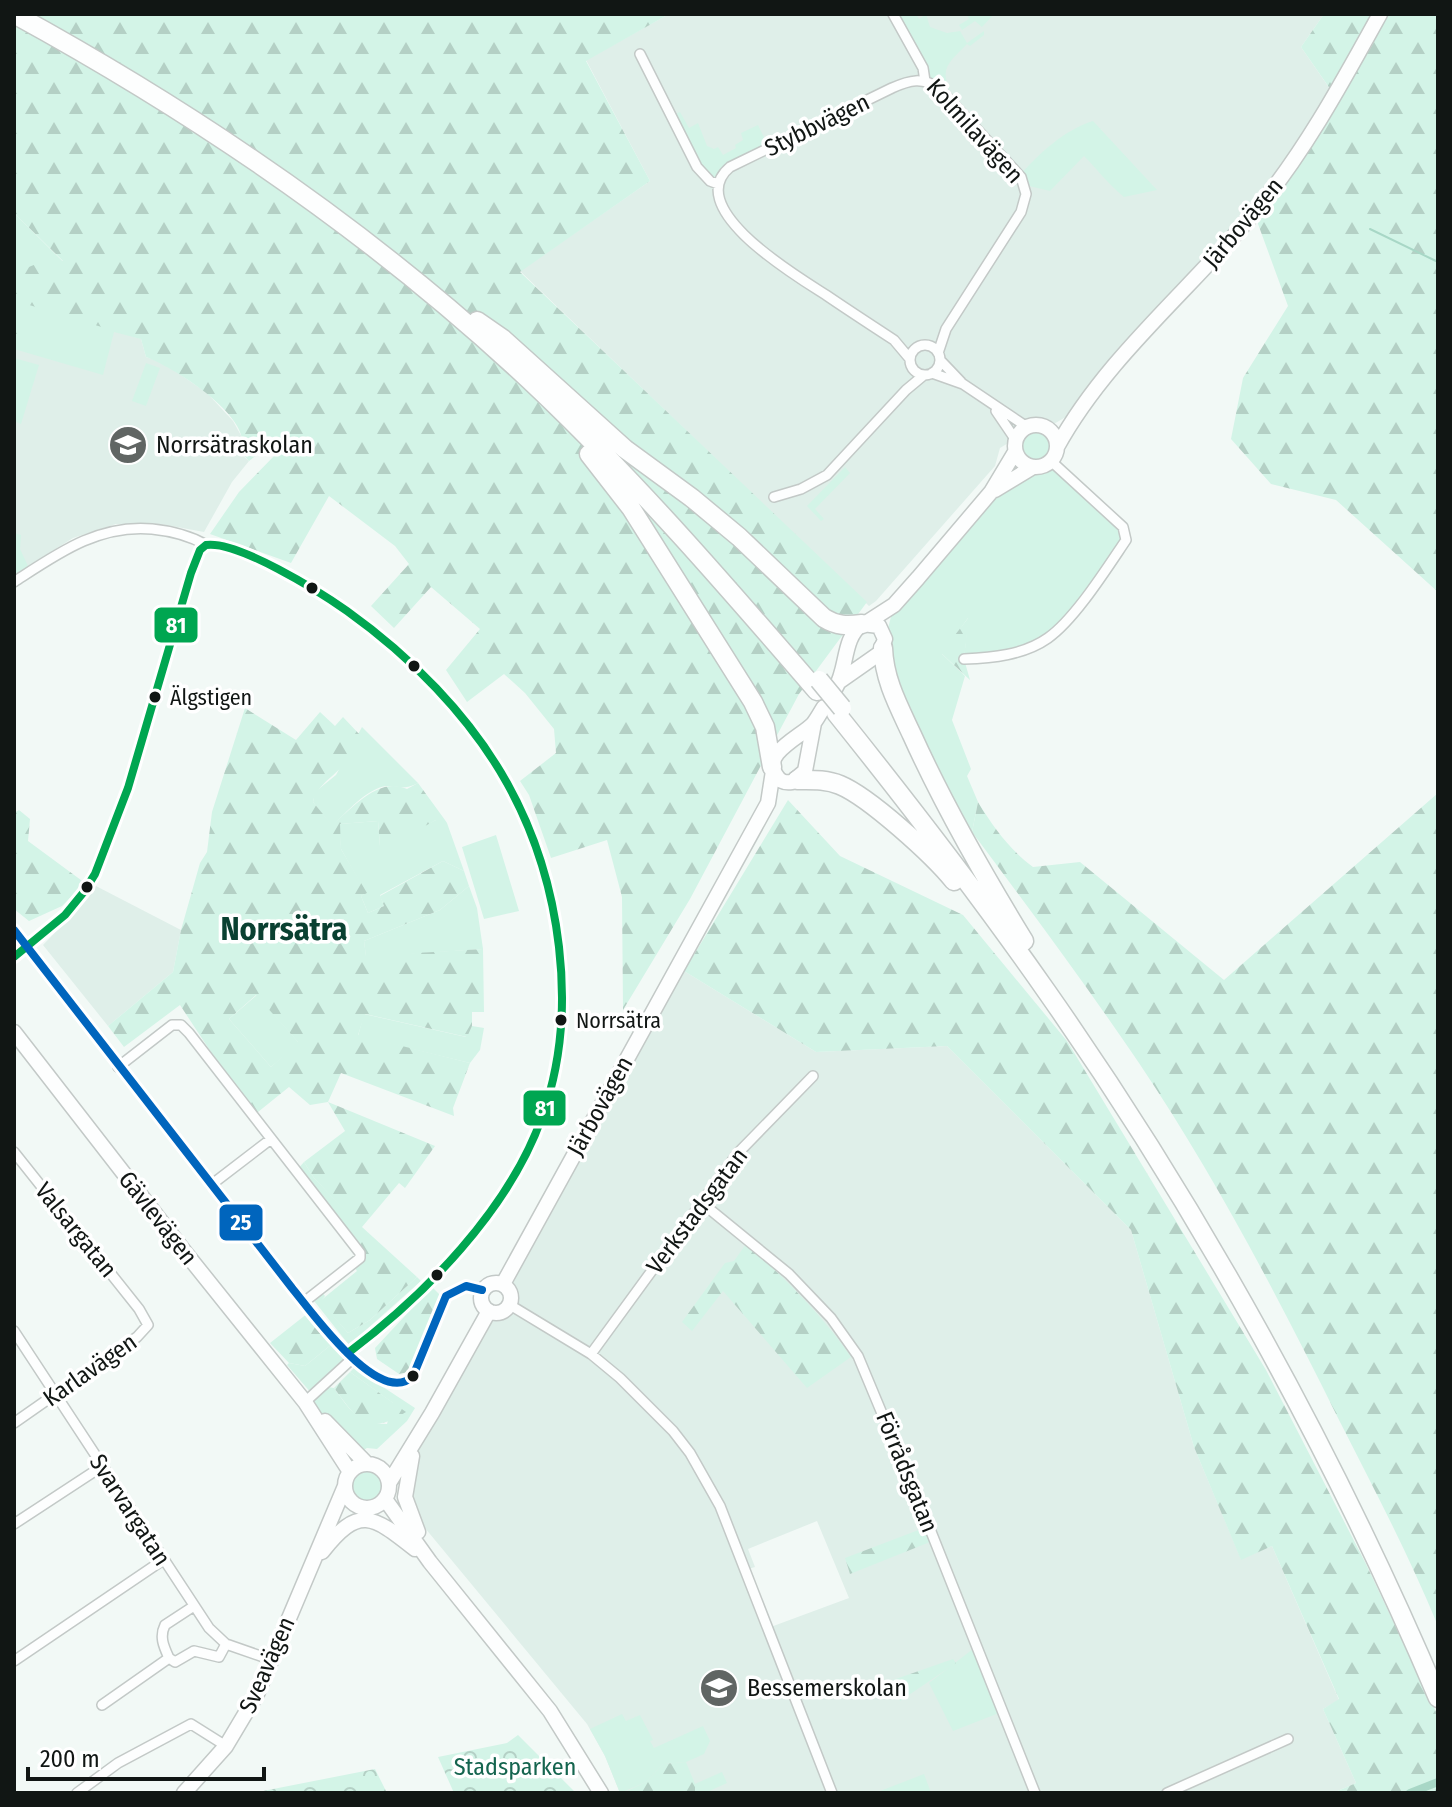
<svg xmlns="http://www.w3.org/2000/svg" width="1452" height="1807" font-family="'Fira Sans Condensed',sans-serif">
<defs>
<pattern id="forest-firs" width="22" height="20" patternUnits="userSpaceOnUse" patternTransform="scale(2)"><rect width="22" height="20" fill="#d3f4e7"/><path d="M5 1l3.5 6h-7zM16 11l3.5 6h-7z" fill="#b4d0c5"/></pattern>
<pattern id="park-crowns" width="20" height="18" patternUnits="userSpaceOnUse" patternTransform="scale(2)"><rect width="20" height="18" fill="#d3f4e7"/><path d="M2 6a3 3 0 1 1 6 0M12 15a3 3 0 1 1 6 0" fill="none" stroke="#b4d0c5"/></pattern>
</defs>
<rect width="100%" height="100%" fill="#f2f9f6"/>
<path fill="#dfefe9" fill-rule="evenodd" d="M669,14H1324L1301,47L1330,89L1275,187L1076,411L1047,428L1033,425L1027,427L1015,439L1000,448L995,466L876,601L869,606L520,271L650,181L586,60Z
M26,304L141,339L146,357L165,364L207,393L233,421L243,439L242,455L249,461L232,482L204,532L161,524H116L73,538L14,575V346Z
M94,885L181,930L173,972L108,1026L43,945L76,911Z
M684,971L816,1052L947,1046L1131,1230L1194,1447L1241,1559L1272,1546L1339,1700L1323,1709L1356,1783L1333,1793H620L605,1756L587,1724L425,1528L412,1494L416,1439L493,1313L507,1308L511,1299L507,1287ZM817,1521L849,1598L768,1628L745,1570L755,1567L748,1549Z"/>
<path fill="#d3f4e7" d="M893,14H916L919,19L926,14L930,27L947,33L960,31L967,43L984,31V35L970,46L967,44C953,59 938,68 950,88L944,93L925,81Z
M967,14H994L982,27L975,21L962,30L959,25L969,19Z
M680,112L689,128L698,123L707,146L714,149L718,147L723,155L736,148L735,145L743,140L741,133L758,125L769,148L720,178L710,181L671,116Z
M1093,121L1157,190L1124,197C1108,184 1098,170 1084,156L1050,191L1025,185L1020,175C1040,153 1064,130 1093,121Z
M14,213L141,339L114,332L103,375L14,349Z
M14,358L39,365L21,424L14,421Z
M146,363L160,368L146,406L132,401Z
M1022 446a14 14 0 1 1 28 0a14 14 0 1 1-28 0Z
M1051,461L1123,527L1126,540L1062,626L1013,653L964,659L968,618L942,654L965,676L952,720L971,769L967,776L978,802L972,832L964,838L883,648L894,605L909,599L949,553L991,492Z
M845,467L850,473L815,509L824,519L821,521L807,506Z
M14,533L21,535L20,549L28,566L14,575Z
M362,727L418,783C403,791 400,785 386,786C366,789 346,813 332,826L313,802L315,792L336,775Z
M436,820H445L447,823L464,871L443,861L380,895L384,906L368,913L361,896L366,893L341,849L339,824L378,821L380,846Z
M496,835L519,911L484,919L462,847Z
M469,886L477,908L483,949L366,957L364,941L440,910Z
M257,995L299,1043L271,1067L229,1019Z
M364,1014L466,1037L472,1026L484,1028L480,1050L470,1063L358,1036Z
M304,1162L314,1178L351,1216L340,1227L296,1171Z
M417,1277L421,1281L349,1345L311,1297L320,1290L325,1296L321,1301L348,1333L370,1320Z
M332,1344L348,1363L322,1387L325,1390L328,1387L334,1388C351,1411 356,1423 387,1424L393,1403L350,1372L354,1368L415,1408L407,1421L377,1449L367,1448L359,1453L305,1402L312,1394L287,1365L289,1363L305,1366Z
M345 1486a22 22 0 1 1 44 0a22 22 0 1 1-44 0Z
M973,1649L999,1713L953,1731L929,1683Z
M622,1714L626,1721L640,1715L653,1740L650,1741L654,1748L703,1726L710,1741L704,1754L686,1762L663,1764L646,1782L620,1793L605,1756L590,1729Z
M722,1772L727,1783L705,1793H695V1784Z
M924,1774L931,1793H875Z"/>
<path fill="url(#forest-firs)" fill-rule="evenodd" d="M14,14H669L586,61L650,181L520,272L867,602L799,694L690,899L623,1010L622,897L607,840L551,858L529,795L520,781L556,753L554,729L525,693L504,674L467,702L446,670L480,629L431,587L394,628L371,606L409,564L395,546L329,496L291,563L210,534L239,492L276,454L271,444L249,461L240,451C240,450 243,440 242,438C236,407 174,368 146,357L141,339L26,304L14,346V273L46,260L63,261L14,213Z
M1324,14H1438V592L1336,500L1271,484L1231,439L1243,378L1288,306L1254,213L1335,96L1301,47Z
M969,617L964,659L970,680L941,653Z
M245,708L296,740L320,712L335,726L343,717L360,735C353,770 317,779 313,802L332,825C352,809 378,776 407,789L418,783L445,820H436L387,847L380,846L378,821L340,824L341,849L367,893L361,896L368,913L384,906L380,896L443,861L464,871L469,886L440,910L364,941L366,956L483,949L484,1012H472V1026L467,1037L365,1014L358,1035L470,1063L453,1108L454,1116L341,1073L328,1102L435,1146L405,1188L399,1183L362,1227L417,1277L370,1320L348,1333L320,1301L357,1271L352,1264L360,1258L340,1227L350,1216L314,1178L304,1162L345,1131L328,1102L310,1105L289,1087L253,1116L180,1005L124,1047L108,1026L173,972L181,930L200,863L207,852L212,812ZM256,995L298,1042L271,1067L229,1019Z
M1438,793V1626C1409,1555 1373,1487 1338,1418C1278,1297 1215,1176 1139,1063C1086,985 1029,908 972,832L978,802C994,828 1009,849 1033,867L1080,862L1224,980Z
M788,800L840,856L963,915L1067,1041L1266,1370L1366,1564L1438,1716V1793H1333L1356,1783L1323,1709L1339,1699L1272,1546L1241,1560L1194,1447L1131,1230L947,1046L816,1052L684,971Z
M19,810L30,819L28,841L85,883L62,906L29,921L14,909V813Z
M746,1244C785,1278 822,1315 851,1357L807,1388L723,1291L692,1331L682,1322L725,1263L734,1261Z
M432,1287L440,1295L416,1359L408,1372L399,1374L377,1359L375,1348Z
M308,1313L332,1344L305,1366L289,1363L270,1343Z
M350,1372L406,1412C367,1437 357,1419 334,1388Z
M929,1526L935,1540L850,1574L845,1558Z
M953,1659L956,1663L900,1701L893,1680Z
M686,1762L695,1784V1793H623L646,1782L663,1764Z"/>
<path fill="url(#park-crowns)" d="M518,1735L576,1793H454L438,1757L507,1743Z
M375,1769L387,1793H250L263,1791Z"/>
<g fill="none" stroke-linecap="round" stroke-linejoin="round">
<path stroke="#a8d7c6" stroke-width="2" d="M1370,229L1438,262"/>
<path stroke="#a8d7c6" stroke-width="8" d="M1410,1793L1438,1782"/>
<defs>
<path id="street" d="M893,14L923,68L925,81
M640,54L697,167L710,181L718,184
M910 360a15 15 0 1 1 30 0a15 15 0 1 1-30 0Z
M910,359L894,340C871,325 848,310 826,295C798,277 681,208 730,167L892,88C910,80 922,77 939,88L1021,177L1026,194L1021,212L946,329L938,353
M940,360L961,382
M932,373L963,384L1027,427
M996,411L1015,439
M774,497L801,489L827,475L906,390L924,375
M14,582C57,554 98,524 152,529C172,531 189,535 206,545
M964,659C992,658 1024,655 1048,638C1075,619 1107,568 1126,540L1123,527L1051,461
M14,930L292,1288C311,1311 380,1409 413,1376L446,1296L466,1286L482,1290
M14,957L65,915L83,893L95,874L128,788L191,573L200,550L206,545C237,540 320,592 347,611C410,656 469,715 507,783C561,880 580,1012 542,1117C509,1210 425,1295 348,1353
M118,1067L172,1025H181L189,1033L360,1253V1258L304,1302
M14,1152L139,1309L148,1325L137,1337L14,1423
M211,1185L271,1139
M702,1203L789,1274L831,1318L858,1356L926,1519L1035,1793
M510,1305L591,1354L620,1378L673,1431L690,1453L720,1506L832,1793
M14,1331L209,1628L226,1644L272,1660
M591,1354L737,1154L813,1076
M305,1402L353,1358
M14,1524L101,1467
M169,1658C164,1647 159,1637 165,1625L194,1606
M14,1661L163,1560
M102,1705L169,1658L175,1662L194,1651L219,1657L226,1644
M77,1793L118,1763L191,1724L226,1746
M1167,1793L1288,1739"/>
<path id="secondary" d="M1015 446a21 21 0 1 1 42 0a21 21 0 1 1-42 0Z
M1057,447C1106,358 1188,292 1253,214C1304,153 1342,83 1380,14
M995,490L1033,467
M866,623L894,605L918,578L991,492L1015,452
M835,689C848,668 842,639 862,624L879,626L885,639L880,653L840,681
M814,723L805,771L792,782C785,783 780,782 776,775C760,754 802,736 813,724C817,719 820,713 824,707
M14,1032L184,1251L305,1402L350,1472
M481 1298a15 15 0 1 1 30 0a15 15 0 1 1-30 0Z
M503,1284L768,803L773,771
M325,1421L366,1463
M412,1456L405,1497L418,1532
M345 1486a22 22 0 1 1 44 0a22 22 0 1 1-44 0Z
M389,1483L432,1413L489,1311
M385,1499L430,1562L550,1711L601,1793
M322,1552C359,1505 372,1515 415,1549
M184,1793L226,1746L257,1694L345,1486"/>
<path id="highway" d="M14,14C206,119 385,242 543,393C641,487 729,589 817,691
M477,321L503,339L625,449L692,498L739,537L824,618C837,626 847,626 862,624
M589,454L631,508L753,702L765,727L772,767
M883,648C884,680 899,707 912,735C944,806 983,874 1024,941
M836,713C909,804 980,896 1047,992C1200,1210 1334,1453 1438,1698
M797,780C811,780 826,779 840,785C869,797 933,855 954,881"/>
</defs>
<use href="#street" stroke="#c3c9c7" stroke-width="12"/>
<use href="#secondary" stroke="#c3c9c7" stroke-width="17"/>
<use href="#highway" stroke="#c3c9c7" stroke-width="21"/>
<use href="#street" stroke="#fdfefe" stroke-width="9"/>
<use href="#secondary" stroke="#fdfefe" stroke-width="14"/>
<use href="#highway" stroke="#fdfefe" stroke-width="18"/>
<defs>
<path id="highway-bridge" d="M819,680L842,708"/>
</defs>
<use href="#highway-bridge" stroke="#c3c9c7" stroke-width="21" stroke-linecap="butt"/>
<use href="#highway-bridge" stroke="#fdfefe" stroke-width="18"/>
<defs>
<path id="bus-1" d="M14,957L65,915L83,893L95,874L128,788L191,573L200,550L206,545C237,540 320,592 347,611C410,656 469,715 507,783C561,880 580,1012 542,1117C509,1210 425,1295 348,1353"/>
<path id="bus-2" d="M14,930L292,1288C311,1311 380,1409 413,1376L446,1296L466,1286L482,1290"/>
</defs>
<use href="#bus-1" stroke="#fff" stroke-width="14"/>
<use href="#bus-2" stroke="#fff" stroke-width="14"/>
<use href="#bus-1" stroke="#00a651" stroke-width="8"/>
<use href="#bus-2" stroke="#0065bd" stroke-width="8"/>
</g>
<defs>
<symbol id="school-disc" viewBox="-11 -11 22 22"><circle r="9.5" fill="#606563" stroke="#fff"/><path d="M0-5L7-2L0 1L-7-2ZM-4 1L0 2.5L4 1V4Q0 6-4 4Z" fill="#fff"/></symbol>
</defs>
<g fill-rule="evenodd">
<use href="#school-disc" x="106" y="423" width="44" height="44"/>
<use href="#school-disc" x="697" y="1666" width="44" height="44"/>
</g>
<g fill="#111614" stroke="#fff" stroke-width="3">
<circle cx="312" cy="588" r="7"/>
<circle cx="414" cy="666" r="7"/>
<circle cx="155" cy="697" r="7"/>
<circle cx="87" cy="887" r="7"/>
<circle cx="561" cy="1020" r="7"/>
<circle cx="437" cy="1275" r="7"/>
<circle cx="413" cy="1376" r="7"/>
</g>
<g text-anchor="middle" stroke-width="7" stroke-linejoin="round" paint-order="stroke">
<g font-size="22" fill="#111614" stroke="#fff" text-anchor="start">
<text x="170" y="705">Älgstigen</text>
<text x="576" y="1028">Norrsätra</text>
</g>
<g font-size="24" fill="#111614" stroke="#fff">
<text transform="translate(817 125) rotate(-26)" y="8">Stybbvägen</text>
<text transform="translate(975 131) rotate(48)" y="8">Kolmilavägen</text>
<text transform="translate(1243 223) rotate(-50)" y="8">Järbovägen</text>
<text transform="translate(600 1106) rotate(-61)" y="8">Järbovägen</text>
<text transform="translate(697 1211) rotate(-53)" y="8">Verkstadsgatan</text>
<text transform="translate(158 1218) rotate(52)" y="8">Gävlevägen</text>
<text transform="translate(76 1230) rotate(51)" y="8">Valsargatan</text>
<text transform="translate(90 1370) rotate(-35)" y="8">Karlavägen</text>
<text transform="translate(907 1472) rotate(68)" y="8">Förrådsgatan</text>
<text transform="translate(130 1510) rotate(57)" y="8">Svarvargatan</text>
<text transform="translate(267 1665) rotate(-66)" y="8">Sveavägen</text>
</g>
<g font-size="24" fill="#111614" stroke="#fff" text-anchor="start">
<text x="156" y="453">Norrsätraskolan</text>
<text x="747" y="1696">Bessemerskolan</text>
</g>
<g font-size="24" fill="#15654f" stroke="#fff">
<text x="515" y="1775">Stadsparken</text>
</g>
<g font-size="32" font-weight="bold" fill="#0a4031" stroke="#fff">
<text x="284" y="940">Norrsätra</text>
</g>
</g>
<g stroke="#fff" stroke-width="3">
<rect x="153" y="606" width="46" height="38" rx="8" fill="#00a651"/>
<rect x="522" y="1089" width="45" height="38" rx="8" fill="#00a651"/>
<rect x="218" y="1203" width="46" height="39" rx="8" fill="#0065bd"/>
</g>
<g font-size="22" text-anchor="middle" font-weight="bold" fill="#fff">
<text x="176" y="633">81</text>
<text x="545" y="1116">81</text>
<text x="241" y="1230">25</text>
</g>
<rect width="1452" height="1807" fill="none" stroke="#111614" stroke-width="32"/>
<path d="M28 1767v12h236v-12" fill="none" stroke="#111614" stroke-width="4"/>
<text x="40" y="1767" font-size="24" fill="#111614" stroke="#ffffff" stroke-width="6" paint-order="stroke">200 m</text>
</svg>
